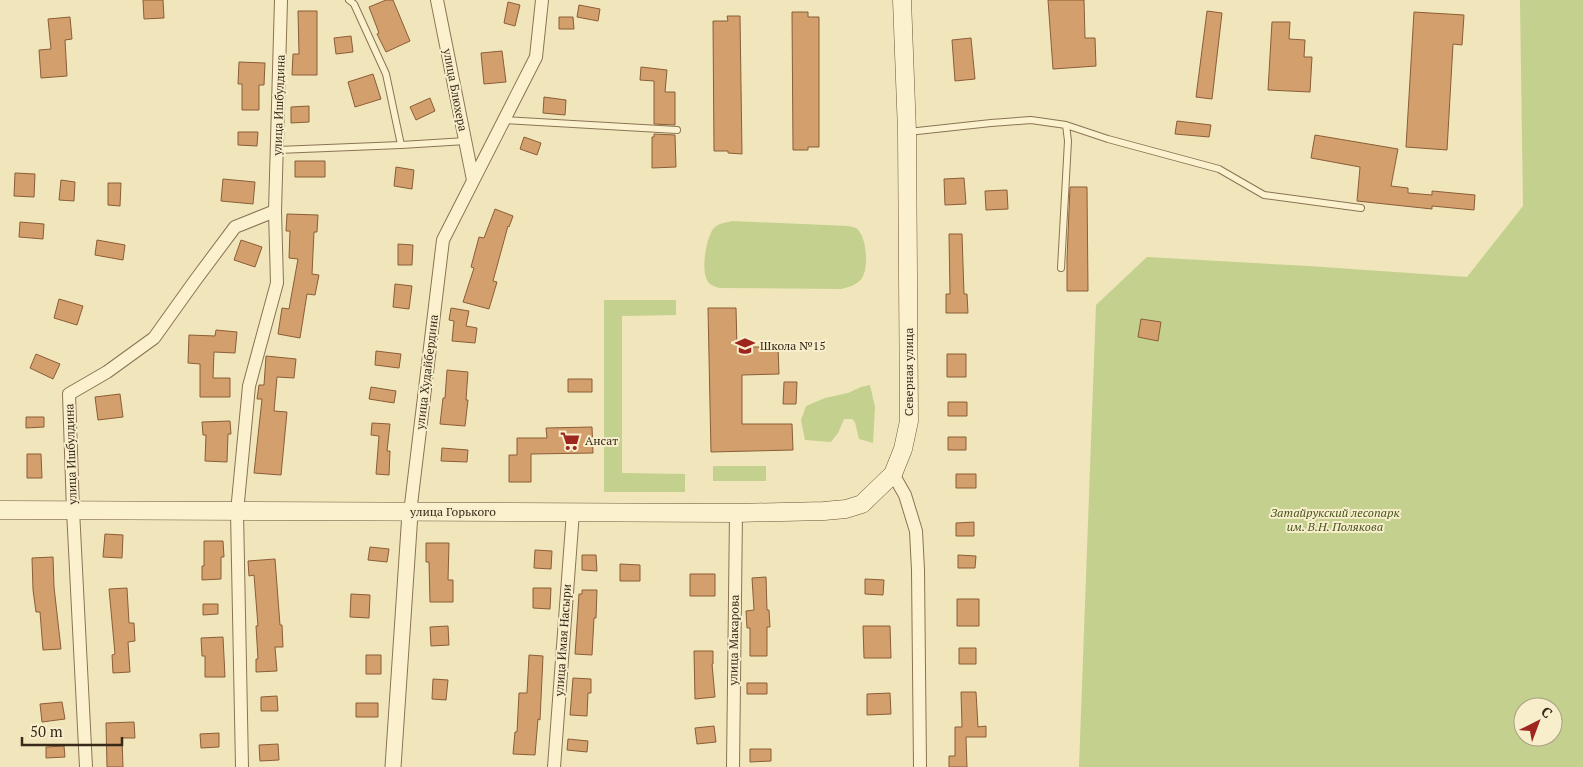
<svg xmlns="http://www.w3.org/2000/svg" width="1583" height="767" font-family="'PT Serif',serif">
<rect width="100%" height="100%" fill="#f1e5bb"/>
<path fill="#c3d08e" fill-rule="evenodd" d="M1520,0H1583V767H1079L1096,305L1147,257L1308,266L1467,277L1523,206ZM1523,707H1553V737H1523Z
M732,221L848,226C851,227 854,227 856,228C867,236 869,267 862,278C857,285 849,287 841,289L720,288C715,287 709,285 707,280C701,269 706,239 713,229C718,223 725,223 732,221Z
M604,300H676V315L622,316V473L685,474V492H604Z
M870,385L875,407L873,443L859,439L855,422L852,419H844L838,433L831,442L805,440L801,420L806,406L825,398L848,393L861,387Z
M713,466H766V481H713Z"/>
<path fill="#d39f6d" stroke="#8a5e37" d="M143,0H163L164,18L144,19Z
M386,0H393L410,41L386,52L377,34L379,33L369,7Z
M1048,0H1084L1085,38H1095L1096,66L1053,69Z
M508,2L520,5L515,26L504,23Z
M579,5L600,9L598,21L577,17Z
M298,11H317V75H292L293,54H299Z
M1207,11L1222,13L1212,99L1196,97Z
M792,12H808V17H819V147H808V150H793Z
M1414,12L1464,15L1462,45L1453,44L1447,150L1406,147Z
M727,16H740L742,154L728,153V151H714L713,21H728Z
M70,17L72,39L65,40L67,76L41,78L39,50L51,49L48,19Z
M559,17H573L574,29H559Z
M1272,22H1290L1289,39L1305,40L1304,57H1312L1310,92L1268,90Z
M351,36L353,52L336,54L334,38Z
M971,38L975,79L955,81L952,40Z
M502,51L506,82L484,84L481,53Z
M239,62L265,63L264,85H259V110H242V84H238Z
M641,67L667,70L665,92H675V125L654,124V81L640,80Z
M373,74L381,99L355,107L348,82Z
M544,97L566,100L565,115L543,113Z
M430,98L435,111L416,120L410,107Z
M309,106V122L291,123V107Z
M1177,121L1211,125L1209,137L1175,134Z
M238,132H258L257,146L238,145Z
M654,134L675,135L676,167L652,168V137H654Z
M1315,135L1398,149L1391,186L1408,188V193L1432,195V191L1475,195L1474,210L1432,206V209L1357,201L1360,167L1311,158Z
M524,137L541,143L537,155L520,149Z
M295,161H325V177H295Z
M396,167L414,170L412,189L394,186Z
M15,173L35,174L34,197L14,196Z
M964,178L966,204L945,205L944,179Z
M223,179L255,182L253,204L221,201Z
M61,180L75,182L74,201L59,200Z
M108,183H121L120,206L108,205Z
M1070,187H1087L1088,291H1067V259Z
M1007,190L1008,209L986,210L985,191Z
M495,209L513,216L509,227L508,226L493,281L497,282L489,309L463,302L474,268L471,267L479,237L484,238Z
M287,214L318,215L317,232H314L312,274L319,275L315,295L307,294L300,338L278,334L282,308L289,309L298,259L289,258L290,231H286Z
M20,222L44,224L43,239L19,237Z
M949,234H962L964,294H967L968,313H946V294H950Z
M97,240L125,245L123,260L95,255Z
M241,240L262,247L255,267L234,260Z
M398,244L413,245L412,265H398Z
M395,284L412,286L409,309L393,307Z
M59,299L83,306L77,325L54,318Z
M451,308L469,311L466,326L477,328L475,343L452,341L454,321L449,320Z
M708,308H736L737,347H778L779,374L742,375V424H792L793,450L711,452Z
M1141,319L1161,322L1158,341L1138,337Z
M216,330L237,332L235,353L214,352L213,378H230V397H200V364L188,363L189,335L215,336Z
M376,351L401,354L399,368L375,365Z
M36,354L60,364L53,379L30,368Z
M947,354H966V377H947Z
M266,356L296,359L294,378L277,377L274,411L287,412L281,475L254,473L262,399H257L259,385H264Z
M447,370L468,372L466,400H468L465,426L440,424L443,398H445Z
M568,379H592V392H568Z
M784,382H797L796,404H783Z
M371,387L396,391L394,403L369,399Z
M120,394L123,417L98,420L95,397Z
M948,402H967V416H948Z
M26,417H44V427L26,428Z
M230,421L231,434H228L227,462L205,461L206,435H203L202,422Z
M372,423L390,424L387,451H390L389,475L376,474L379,436L371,435Z
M592,427L593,453L531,454V482H509V455H517V438H547L546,428Z
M948,437H966V450H948Z
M442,448L468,450L467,462L441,461Z
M27,454H41L42,478H27Z
M956,474H976V488H956Z
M974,522V536H956V523Z
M105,534L123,535L122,558L103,557Z
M204,541H223L224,557H221V579L202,580V566H204Z
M426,543H449L448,580H453V602H430L429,562H426Z
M370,547L389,549L387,562L368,560Z
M535,550L552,551L551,569L534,568Z
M582,555H596L597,571L582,570Z
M958,555L976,556L975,568H958Z
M53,557L54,587L61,649L43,650L40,612H36L33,590L32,558Z
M275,559L280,625H282L283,647H275L277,671L256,672V659H258L256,626H258L254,575L249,576L248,561Z
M620,564L640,565V581H620Z
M690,574H715V596H690Z
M766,577L767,610H769L770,627H767V656H750V628H747L746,611L754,610L752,578Z
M865,579L884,580L883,595L865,594Z
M127,588L129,623H134L135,641L128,642L130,672L113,673L112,655L115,654L109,589Z
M533,588H551L550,609L533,608Z
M582,590H597L596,618H594L592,655L575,654L579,594H582Z
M351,594L370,595L369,618L350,617Z
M957,599H979V626H957Z
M203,604H218V614L203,615Z
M448,626L449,645L431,646L430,627Z
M863,626H890L891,658H864Z
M223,637L225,677H205V656H202L201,638Z
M959,648H976V664H959Z
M694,651H713V664H712L715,697L695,699Z
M366,655H381V674H366Z
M529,655L543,656L540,720L538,719L535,755L513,754L515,732H517L519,693H527Z
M573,678L591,679V693H588L587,716L570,715Z
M433,679L448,680L446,700L432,699Z
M747,683H767V694H747Z
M961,692H976L978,727L986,726V737H966L967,767H949V756H955V727H962Z
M890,693L891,714L867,715V694Z
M277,696L278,711H261V697Z
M62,702L65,719L42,722L40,704Z
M356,703H378V717H356Z
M134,722L135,738H122L123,767H107L106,723Z
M714,726L716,742L697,744L695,728Z
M219,733V747L201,748L200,734Z
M568,739L588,741L587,752L567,750Z
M278,744L279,760L260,761L259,745Z
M64,746L65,757L46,758V747Z
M750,749H771V761L750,762Z"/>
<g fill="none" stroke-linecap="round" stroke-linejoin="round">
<defs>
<path id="service" d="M349,0L354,4L386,74L401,145
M504,120L677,130
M908,132L991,123L1031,120L1066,125L1108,139L1219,169L1264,195L1361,208
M278,150L401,145L466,141
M1061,268L1068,141L1066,125"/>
<path id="minor" d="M437,0L473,180
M893,474L905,495L916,531L918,570L920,767
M410,513L443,240L536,57L542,0
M86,767L73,510L69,394L107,372L154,338L194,282L235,227L275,211
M242,767L237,512L249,386L277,283L275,211L281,0
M554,767L573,512
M733,767L736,513"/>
<path id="tertiary" d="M393,767L410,513"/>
<path id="secondary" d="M0,510L736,513L824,511L846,509L862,504L893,474L903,449L909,421L907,132L902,0"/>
</defs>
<use href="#service" stroke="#897453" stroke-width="8"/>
<use href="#minor" stroke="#897453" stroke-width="14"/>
<use href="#tertiary" stroke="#897453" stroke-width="17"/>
<use href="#secondary" stroke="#6b5537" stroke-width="19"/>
<use href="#service" stroke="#fcf1ce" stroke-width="6"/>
<use href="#minor" stroke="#fcf1ce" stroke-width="12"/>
<use href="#tertiary" stroke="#fcf1ce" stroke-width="15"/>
<use href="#secondary" stroke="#fcf1ce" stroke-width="18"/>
</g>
<defs>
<symbol id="school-bare" viewBox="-9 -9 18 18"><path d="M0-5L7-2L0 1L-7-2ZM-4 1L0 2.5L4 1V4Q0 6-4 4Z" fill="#9d271f" stroke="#f8eecb" stroke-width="2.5" paint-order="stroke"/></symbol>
<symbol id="supermarket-bare" viewBox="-9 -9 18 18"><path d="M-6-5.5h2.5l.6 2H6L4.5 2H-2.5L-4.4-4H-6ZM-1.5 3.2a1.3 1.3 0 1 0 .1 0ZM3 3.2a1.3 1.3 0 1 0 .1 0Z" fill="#9d271f" stroke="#f8eecb" stroke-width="2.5" paint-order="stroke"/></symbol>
</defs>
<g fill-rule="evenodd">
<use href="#school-bare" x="731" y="332" width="28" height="28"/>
<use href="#supermarket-bare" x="556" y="427" width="28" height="28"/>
</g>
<g text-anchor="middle" stroke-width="4" stroke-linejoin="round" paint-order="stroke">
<g font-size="12" fill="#372a1a" stroke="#f8eecb">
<text transform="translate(455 90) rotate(79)" y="4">улица Блюхера</text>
<text transform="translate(279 105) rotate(-88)" y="4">улица Ишбулдина</text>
<text transform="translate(427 372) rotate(-83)" y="4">улица Худайбердина</text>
<text transform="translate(909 372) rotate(-90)" y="4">Северная улица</text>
<text transform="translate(71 454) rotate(-92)" y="4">улица Ишбулдина</text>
<text x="453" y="516">улица Горького</text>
<text transform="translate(563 640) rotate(-86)" y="4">улица Имая Насыри</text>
<text transform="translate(734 640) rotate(-89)" y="4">улица Макарова</text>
</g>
<g font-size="12" fill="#372a1a" stroke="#f8eecb" text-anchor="start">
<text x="760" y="350">Школа №15</text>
<text x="585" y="445">Ансат</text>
</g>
<g font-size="12" font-style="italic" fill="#44551f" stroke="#f8eecb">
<text x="1335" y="517">Затайрукский лесопарк<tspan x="1335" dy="14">им. В.Н. Полякова</tspan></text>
</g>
</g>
<g transform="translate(1538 722) rotate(42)"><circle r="24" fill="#f8eecb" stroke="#aba084"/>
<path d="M0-4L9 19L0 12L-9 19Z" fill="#9d271f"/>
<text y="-8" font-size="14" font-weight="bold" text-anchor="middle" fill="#372a1a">С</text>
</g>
<path d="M22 737v8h100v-8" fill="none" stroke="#372a1a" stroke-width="2.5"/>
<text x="30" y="737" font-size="15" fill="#372a1a" stroke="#f8eecb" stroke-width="4" paint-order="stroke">50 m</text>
</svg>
